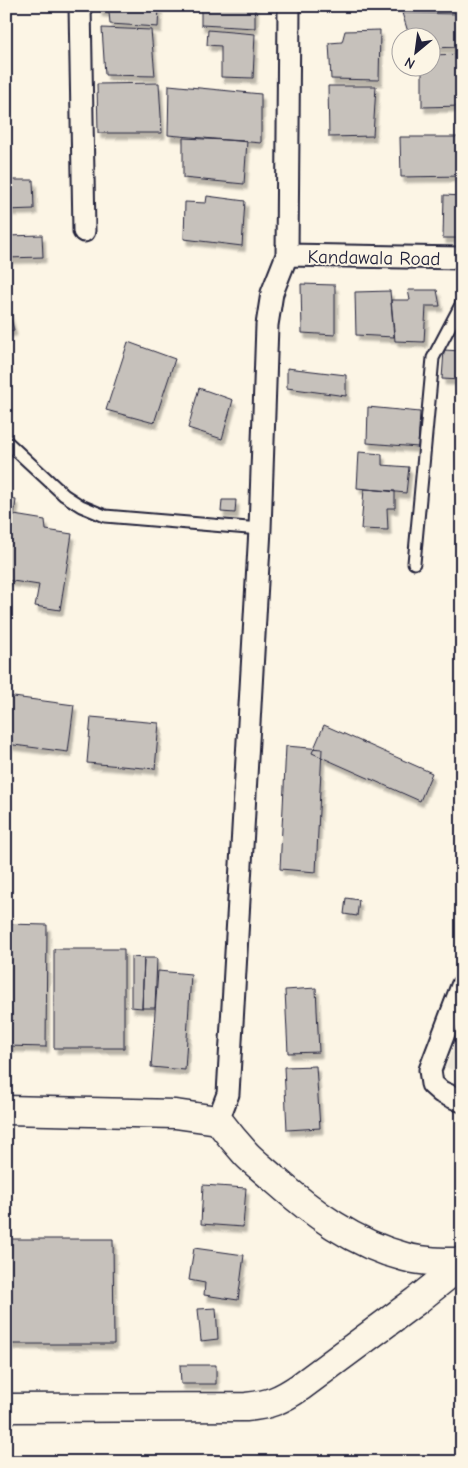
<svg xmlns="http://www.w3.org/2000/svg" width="468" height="1468" font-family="'Comic Neue',sans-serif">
<defs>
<filter id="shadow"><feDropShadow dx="3" dy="5.5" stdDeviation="1" flood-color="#0004"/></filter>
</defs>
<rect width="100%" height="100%" fill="#fcf5e5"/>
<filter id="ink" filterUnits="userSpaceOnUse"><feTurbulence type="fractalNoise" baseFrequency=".02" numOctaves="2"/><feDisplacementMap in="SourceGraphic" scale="10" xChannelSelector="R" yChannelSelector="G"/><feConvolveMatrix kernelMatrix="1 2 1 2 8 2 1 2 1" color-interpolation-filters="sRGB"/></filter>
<g filter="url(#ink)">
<path fill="#ece5d8" d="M462,1025V1075L446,1067Z"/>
<path fill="#c6c1bb" stroke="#22223b" filter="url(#shadow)" d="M99,6H159L158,27L110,24L109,12L99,11Z
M201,6H255V28L201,25Z
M392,6H459V7Z
M402,13L462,14V47L430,48V38H410Z
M102,28L151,30L155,76L105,75Z
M208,30L255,34L253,78L221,77V46L207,45Z
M380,30L379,80L331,79L329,43L342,42L345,31Z
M462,54V106L422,107V68H430V55Z
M159,83L162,133H98L97,84Z
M169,85L261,94V143L168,135Z
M328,86H376L373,136L329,137Z
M400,137H462V176L401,177Z
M183,138L247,141L244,184L183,178Z
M6,180H33L34,209L6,210Z
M444,195L462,196V238H443Z
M207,196L245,201L242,246L184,239L185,202L206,203Z
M42,235L43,257L6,258V236Z
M301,284L335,285V335L302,333Z
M408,290H437L440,306H426L424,342L395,341L391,300H410Z
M390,291L394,337L356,335L355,292Z
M6,301L14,330L6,332Z
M128,342L175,359L154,423L106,410Z
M444,350L462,351V380L442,379Z
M287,368L346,375V396L287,388Z
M199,388L233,400L222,439L188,428Z
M368,407L420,412L418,447L367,443Z
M359,452L382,454V465L409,467L406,493L357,488Z
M364,489L395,491V508H387L388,530L361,529Z
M6,498L16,500L14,515L45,520L46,530L72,534L60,610L35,606L39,585L6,580Z
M222,500H236L235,513L221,512Z
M6,696L74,705L68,752L6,744Z
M91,717L159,723L155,769L87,763Z
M324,725L432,773L420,801L312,753Z
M286,746L322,749L316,872L280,869Z
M346,898L359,900L357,916L344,914Z
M6,924L47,925L46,1047L6,1046Z
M54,949H124V1048H54Z
M131,957L144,958L142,1008L131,1007Z
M144,958H157L155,1008H142Z
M158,971L191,974L185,1070L151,1067Z
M316,988L319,1052L288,1053L285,990Z
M316,1066L320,1128L287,1130L284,1067Z
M203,1185L246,1188L243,1227L201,1224Z
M6,1239H113L114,1344H6Z
M194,1248L244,1255L238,1300L204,1295L205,1283L189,1280Z
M216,1308L218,1339L201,1341L198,1309Z
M180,1365H216V1384H181Z"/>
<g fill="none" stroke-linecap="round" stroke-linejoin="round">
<defs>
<path id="lane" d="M6,441L64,495L81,506L105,516L260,529
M414,563L433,358L462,303"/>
<path id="street" d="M80,6L84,231
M287,255L462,258
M462,986L430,1070L432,1084L441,1092L462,1101
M218,1120L228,1094L260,529L267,325L272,293L287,255L289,6"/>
<path id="secondary" d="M6,1110L175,1114L218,1120C227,1132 237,1144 247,1155C255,1163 264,1170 273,1178C311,1212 354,1244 405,1257C424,1262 443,1262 462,1262"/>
<path id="primary" d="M6,1408L246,1407C269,1405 281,1400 300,1387L416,1301L462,1264"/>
</defs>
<use href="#lane" stroke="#22223b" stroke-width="15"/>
<use href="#street" stroke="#22223b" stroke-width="25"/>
<use href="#secondary" stroke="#22223b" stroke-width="31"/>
<use href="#primary" stroke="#22223b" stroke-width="31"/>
<use href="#lane" stroke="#fcf5e5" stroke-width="11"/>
<use href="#street" stroke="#fcf5e5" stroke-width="21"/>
<use href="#secondary" stroke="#fcf5e5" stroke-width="28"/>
<use href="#primary" stroke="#fcf5e5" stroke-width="28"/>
</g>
</g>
<g text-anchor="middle" stroke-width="4" stroke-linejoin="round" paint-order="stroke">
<g font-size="19" fill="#22223b" stroke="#fcf5e5">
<text transform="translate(374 257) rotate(1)" y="7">Kandawala Road</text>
</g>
</g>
<rect width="468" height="1468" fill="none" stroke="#fcf5e5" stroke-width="25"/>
<rect x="12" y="12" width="443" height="1443" fill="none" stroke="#22223b" stroke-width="2" filter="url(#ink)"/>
<g transform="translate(416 52) rotate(209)"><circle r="24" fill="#fcf5e5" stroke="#a5a1a1"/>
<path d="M0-4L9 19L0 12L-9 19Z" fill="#22223b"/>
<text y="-8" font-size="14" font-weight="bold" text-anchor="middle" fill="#22223b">N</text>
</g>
</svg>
